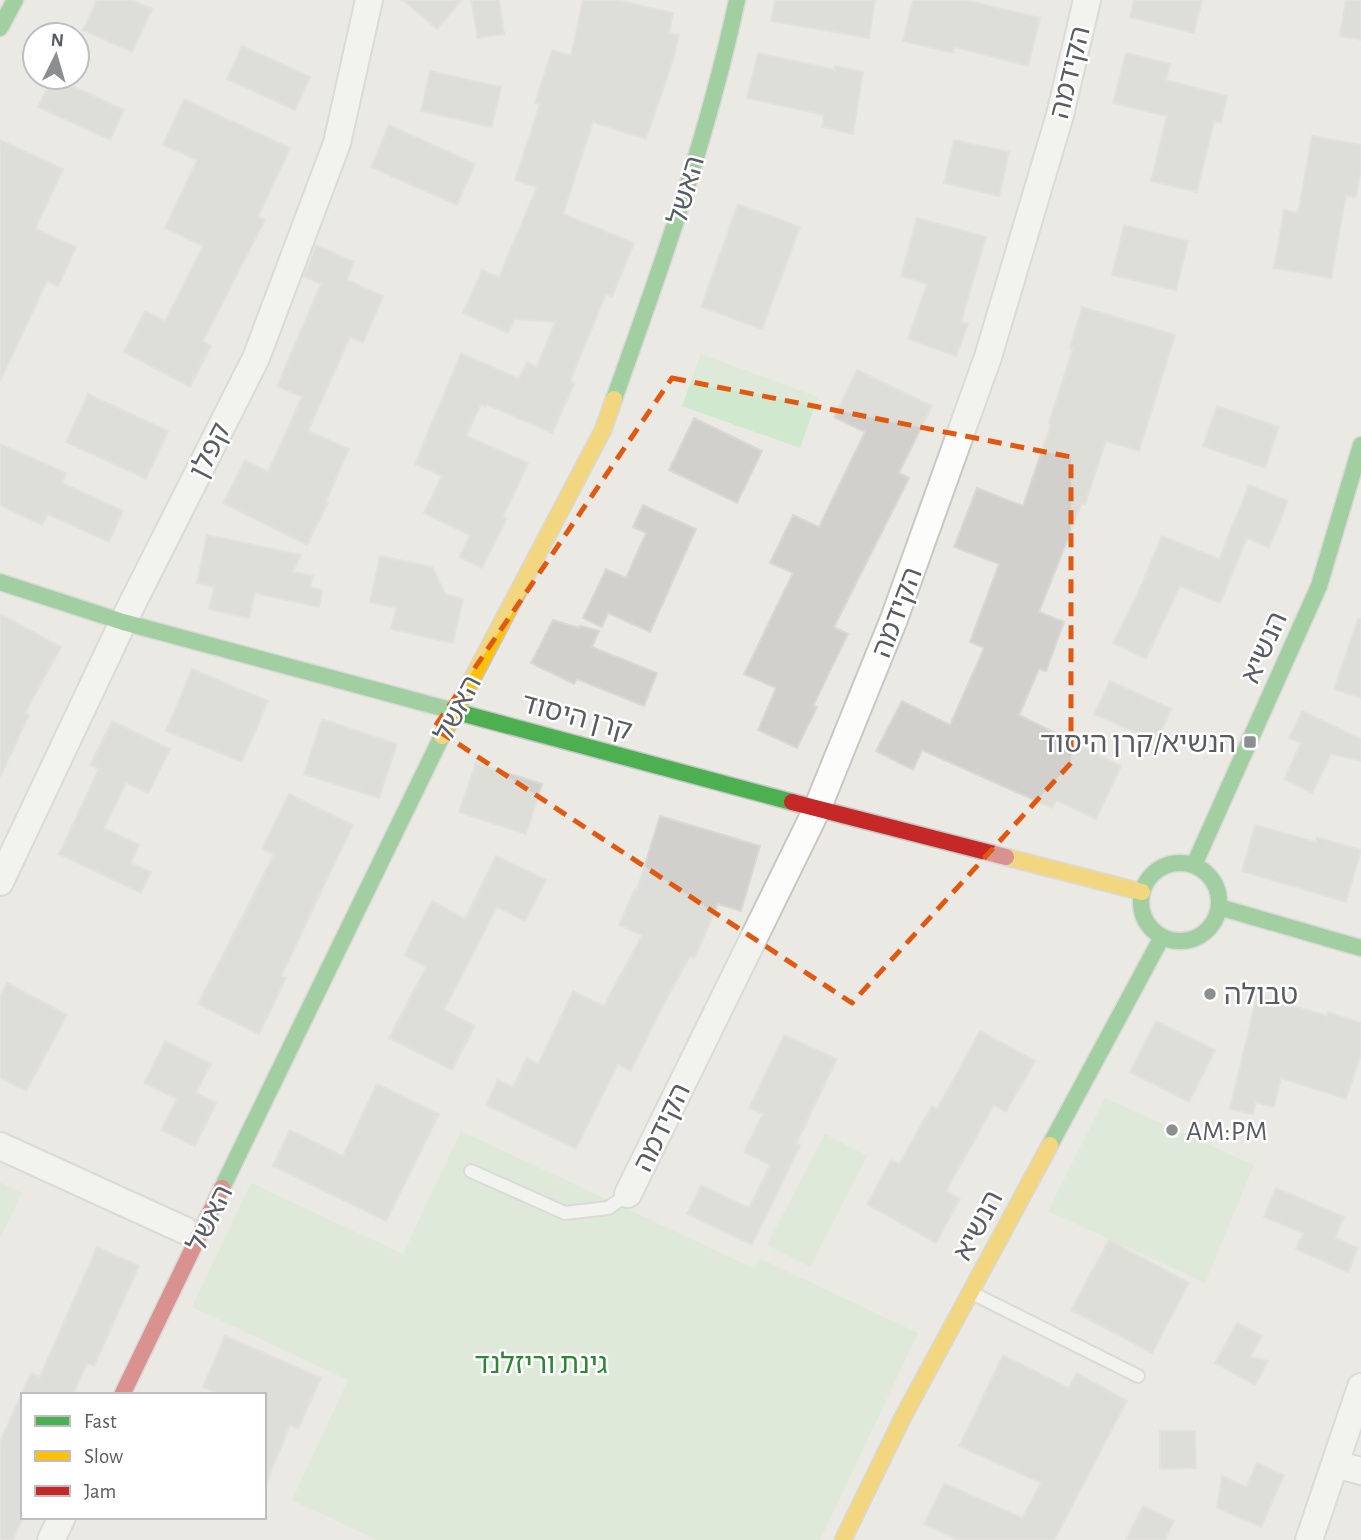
<svg xmlns="http://www.w3.org/2000/svg" width="1361" height="1540" font-family="'Alegreya Sans','Noto Sans Hebrew',sans-serif">
<rect width="100%" height="100%" fill="#eae9e4"/>
<path fill="#d0e8ce" d="M701,354L818,397L800,448L682,406Z
M1105,1098L1254,1165L1205,1283L1048,1211Z
M461,1131L755,1269L761,1259L918,1333L820,1540H377L292,1500L348,1380L192,1307L251,1183L403,1254Z
M825,1134L867,1156L810,1267L767,1245Z
M0,1182L22,1193L0,1238Z"/>
<path fill="#d1d0cd" stroke="#dad8d3" stroke-width="2" d="M97,0H132L152,9L132,52L83,30Z
M403,0H462L437,29Z
M471,0H499L504,34L478,38Z
M583,0H616L673,13L669,33L679,35L673,60L646,139L593,122L563,214L634,243L612,297L606,294L570,381L575,383L552,433L486,404L485,406L481,404L466,436L528,463L503,517L507,519L482,568L459,557L470,535L424,513L442,476L415,464L461,353L519,379L527,362L537,367L555,322L515,319L508,333L463,313L482,270L499,277L537,187L515,180L540,104L535,103L552,50L571,56Z
M775,0H875L869,38L771,21Z
M913,0H965L1040,18L1028,66L955,47L953,53L903,41Z
M1134,0H1202L1194,33L1130,17Z
M1346,0H1361V40L1340,36Z
M242,46L310,77L295,110L227,79Z
M758,53L835,70V66L863,72L853,134L822,127L824,115L747,98Z
M1126,53L1170,64L1166,80L1227,96L1221,123L1214,121L1197,192L1151,181L1167,116L1113,103Z
M430,71L501,87L492,127L421,111Z
M53,77L124,110L110,140L38,107Z
M184,99L290,148L258,217L265,220L203,341L211,346L190,387L124,352L145,311L165,321L203,246L165,228L197,160L163,145Z
M389,125L475,164L457,205L371,167Z
M1312,136L1361,145V169L1356,197L1346,195L1331,278L1274,268L1284,210L1298,213Z
M0,140L63,169L35,229L76,247L58,286L47,281L0,381Z
M954,140L1009,152L999,196L944,183Z
M738,204L800,227L762,329L701,307Z
M917,218L986,237L961,322L968,324L956,356L908,339L927,284L901,276Z
M1124,225L1188,241L1176,290L1112,275Z
M316,245L354,262L347,280L383,296L363,343L350,337L308,431L349,449L326,501L328,503L307,545L223,503L245,460L268,472L302,397L277,386L321,284L304,276Z
M1082,307L1175,335L1139,451L1106,441L1085,504L1082,503L1039,612L1064,622L1046,671L1039,669L1019,715L1121,766L1096,819L1056,800L1052,808L922,750L913,770L876,751L902,701L950,725L984,648L970,642L999,564L954,547L977,488L1023,506L1051,424L1049,423L1073,348H1070Z
M857,370L932,406L899,473L909,478L834,627L848,634L813,706L817,707L797,748L758,730L776,688L744,674L793,573L770,563L793,515L819,527L865,432L834,417Z
M88,394L168,431L146,479L66,442Z
M1217,406L1279,427L1265,468L1203,446Z
M694,418L762,451L737,503L669,470Z
M0,444L66,473L62,483L123,511L109,542L48,514L42,525L0,505Z
M1249,485L1288,501L1269,548L1247,538L1220,603L1180,586L1146,659L1113,643L1137,595L1162,536L1219,559Z
M643,505L696,529L650,632L608,613L602,627L583,618L606,569L626,578L646,533L633,527Z
M207,535L301,555L293,572L313,576L310,587L322,590L319,607L255,593L249,618L209,609L214,587L197,583Z
M380,556L432,567L445,594L463,599L453,643L391,629L396,608L370,602Z
M0,614L61,647L25,713L29,715L0,777Z
M1358,619H1361V698L1334,689Z
M553,620L579,628L580,626L599,631L592,647L657,673L644,706L577,679L574,684L531,663Z
M192,669L268,701L242,762L166,731Z
M1110,681L1172,709L1156,742L1094,714Z
M1302,711L1361,739V761L1331,754L1312,793L1284,779L1301,743L1289,738Z
M322,719L397,744L379,798L304,774Z
M112,721L170,749L148,793L126,783L104,828L139,845L131,863L151,872L141,893L59,854L99,769L90,765Z
M476,763L542,784L526,834L459,812Z
M289,794L353,825L281,976L286,978L259,1034L198,1004L274,854L262,849Z
M660,816L760,846L741,911L718,904L694,959L690,956L658,1015L631,1071L618,1064L576,1149L486,1105L498,1080L513,1087L527,1058L538,1064L573,991L604,1006L642,935L619,925L635,889L637,890Z
M1255,825L1316,842L1317,837L1361,850L1346,902L1242,871Z
M496,856L546,880L525,921L497,907L444,1010L475,1026L452,1070L389,1038L426,967L404,955L432,901L465,919Z
M7,983L67,1015L26,1091L0,1078V996Z
M1257,995L1327,1016L1328,1012L1361,1023V1055L1346,1099L1281,1078L1274,1107L1256,1102L1253,1114L1230,1109Z
M1156,1021L1215,1050L1189,1102L1130,1072Z
M980,1031L1035,1061L1006,1112L994,1105L946,1191L960,1199L936,1243L867,1204L891,1160L899,1164L932,1106L937,1109Z
M784,1035L837,1059L796,1144L800,1146L752,1245L687,1214L701,1185L749,1208L770,1165L744,1152L763,1114L749,1108Z
M165,1041L211,1064L196,1093L216,1103L195,1146L161,1130L177,1099L144,1083Z
M377,1084L439,1114L386,1221L273,1166L290,1130L343,1156Z
M1276,1188L1344,1217L1335,1238L1358,1248L1348,1272L1296,1249L1303,1233L1264,1217Z
M1109,1240L1189,1283L1152,1353L1071,1310Z
M97,1247L139,1266L94,1366L87,1363L74,1392L80,1395H23V1518L13,1540H0V1442L31,1373L40,1377Z
M1237,1323L1262,1336L1250,1357L1268,1361L1255,1385L1215,1363Z
M225,1336L321,1378L298,1429L290,1425L265,1486L264,1395H221L203,1387Z
M1003,1355L1069,1388L1077,1373L1127,1401L1054,1540H959L924,1524L944,1483L1022,1518L1041,1483L959,1446Z
M1160,1431H1195L1196,1468L1160,1469Z
M1257,1463L1284,1475L1261,1527L1217,1508L1222,1476L1246,1487Z
M1143,1506L1174,1521L1165,1540H1126Z"/>
<g fill="none" stroke-linecap="round" stroke-linejoin="round">
<defs>
<path id="lane" d="M471,1171L565,1213L608,1208L628,1194
M974,1294L1138,1376"/>
<path id="street" d="M0,882L123,622L256,358L337,143L369,0
M0,1146L184,1230
M628,1194L817,809L894,619L988,357L1060,115L1087,0
M1336,1464L1361,1471
M51,1540L62,1517
M1309,1540L1361,1387"/>
<path id="fast" d="M0,28L15,0
M614,399C661,268 708,136 737,0
M0,582L123,622L792,802
M1141 902a39 39 0 1 1 78 0a39 39 0 1 1-78 0Z
M1194,865L1319,586L1361,445
M1219,907L1361,948
M1050,1145L1162,937
M222,1188L442,736"/>
<path id="slow" d="M442,736L603,430L614,399
M1006,857L1142,892
M843,1540L903,1417L1050,1145"/>
<path id="jam" d="M792,802L1006,857
M122,1395L222,1188"/>
</defs>
<use href="#lane" stroke="#c7c7c6" stroke-width="16"/>
<use href="#street" stroke="#c7c7c6" stroke-width="30"/>
<use href="#fast" stroke="#c5c5c5" stroke-width="19"/>
<use href="#slow" stroke="#c5c5c5" stroke-width="19"/>
<use href="#jam" stroke="#c5c5c5" stroke-width="19"/>
<use href="#lane" stroke="#fcfcfb" stroke-width="12"/>
<use href="#street" stroke="#fcfcfb" stroke-width="26"/>
<use href="#fast" stroke="#4caf50" stroke-width="16"/>
<use href="#slow" stroke="#ffc107" stroke-width="16"/>
<use href="#jam" stroke="#c62828" stroke-width="16"/>
</g>
<path d="M0 0H1361V1540H0ZM672,378L1071,457V763L852,1003L434,728Z" fill="#eae9e4" fill-opacity=".55" fill-rule="evenodd"/>
<path fill="none" stroke="#e15910" stroke-width="5" stroke-dasharray="14 9" stroke-linejoin="round" d="M672,378L1071,457V763L852,1003L434,728Z"/>
<g fill="#8c8e90" stroke="#fff" stroke-width="2.5">
<rect x="1243" y="735" width="14" height="14" rx="3.5"/>
<circle cx="1210" cy="994" r="7"/>
<circle cx="1172" cy="1130" r="7"/>
</g>
<g text-anchor="middle" stroke-width="5" stroke-linejoin="round" paint-order="stroke">
<g font-size="28" fill="#595d63" stroke="#fff">
<text transform="translate(1069 72) rotate(-76)" y="10">הקידמה</text>
<text transform="translate(685 190) rotate(-74)" y="10">האשל</text>
<text transform="translate(209 450) rotate(-63)" y="10">קפלן</text>
<text transform="translate(896 612) rotate(-69)" y="10">הקידמה</text>
<text transform="translate(1263 647) rotate(-66)" y="10">הנשיא</text>
<text transform="translate(457 708) rotate(-63)" y="10">האשל</text>
<text transform="translate(577 716) rotate(15)" y="10">קרן היסוד</text>
<text transform="translate(661 1127) rotate(-64)" y="10">הקידמה</text>
<text transform="translate(209 1218) rotate(-64)" y="10">האשל</text>
<text transform="translate(977 1225) rotate(-62)" y="10">הנשיא</text>
</g>
<g font-size="28" fill="#595d63" stroke="#fff" text-anchor="start">
<text x="1236" y="752" text-anchor="end">הנשיא/קרן היסוד</text>
<text x="1224" y="1004">טבולה</text>
<text x="1186" y="1140">AM:PM</text>
</g>
<g font-size="28" fill="#2e8734" stroke="#fff">
<text x="541" y="1373">גינת וריזלנד</text>
</g>
</g>
<rect x="21" y="1393" width="245" height="126" fill="#ffffff" stroke="#bdbec1" stroke-width="2"/>
<rect x="35" y="1416" width="35" height="10" fill="#4caf50" stroke="#bdbec1" stroke-width="2"/>
<text x="84" y="1428" font-size="21" fill="#595d63">Fast</text>
<rect x="35" y="1451" width="35" height="10" fill="#ffc107" stroke="#bdbec1" stroke-width="2"/>
<text x="84" y="1463" font-size="21" fill="#595d63">Slow</text>
<rect x="35" y="1486" width="35" height="10" fill="#c62828" stroke="#bdbec1" stroke-width="2"/>
<text x="84" y="1498" font-size="21" fill="#595d63">Jam</text>
<g transform="translate(56 56) rotate(5)"><circle r="33" fill="#ffffff" stroke="#bdbec1" stroke-width="2"/>
<path d="M0-5L12 26L0 18L-12 26Z" fill="#8c8e90"/>
<text y="-10" font-size="19" font-weight="bold" text-anchor="middle" fill="#595d63">N</text>
</g>
</svg>
